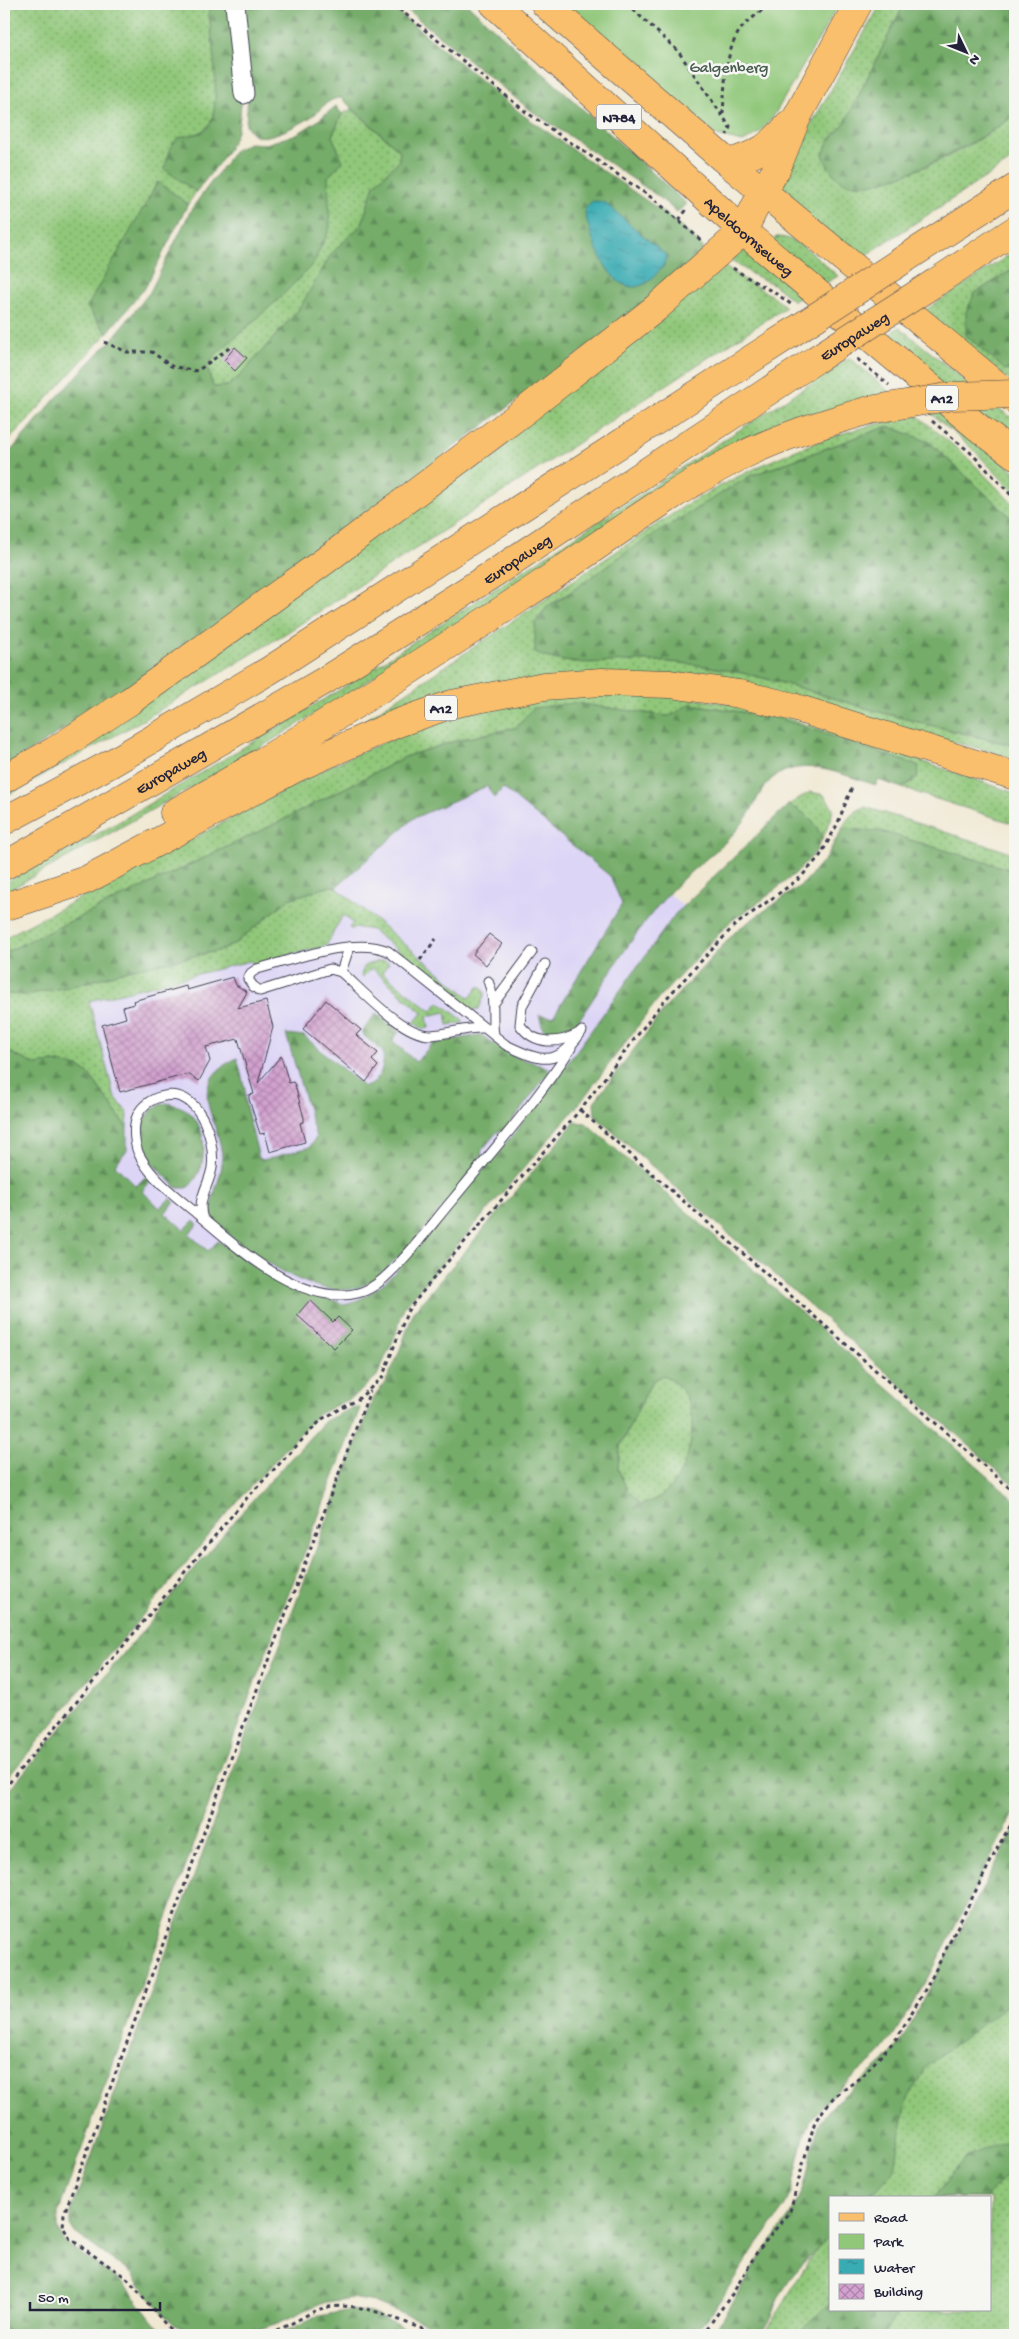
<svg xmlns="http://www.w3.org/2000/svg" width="1019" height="2339" font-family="'Gochi Hand',sans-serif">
<defs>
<pattern id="grass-dots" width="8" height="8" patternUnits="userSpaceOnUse" patternTransform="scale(1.25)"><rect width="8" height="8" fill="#90c779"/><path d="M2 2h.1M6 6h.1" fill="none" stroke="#75a164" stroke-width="1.8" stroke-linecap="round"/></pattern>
<pattern id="forest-firs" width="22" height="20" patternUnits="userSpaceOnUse" patternTransform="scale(1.25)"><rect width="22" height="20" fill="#74ac69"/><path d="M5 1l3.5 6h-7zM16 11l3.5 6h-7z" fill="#5f8c58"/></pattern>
<pattern id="water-ripples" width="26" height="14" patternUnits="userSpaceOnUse" patternTransform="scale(1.25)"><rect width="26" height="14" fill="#39abb2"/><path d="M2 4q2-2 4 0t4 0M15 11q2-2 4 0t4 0" fill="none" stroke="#308b92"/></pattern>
<pattern id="building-cross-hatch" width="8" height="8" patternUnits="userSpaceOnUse" patternTransform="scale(1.25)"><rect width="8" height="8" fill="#d2a1cf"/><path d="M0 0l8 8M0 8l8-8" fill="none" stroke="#aa83a9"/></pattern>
</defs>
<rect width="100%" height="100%" fill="#f6f6f2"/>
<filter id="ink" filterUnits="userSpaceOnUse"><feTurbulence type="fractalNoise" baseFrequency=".02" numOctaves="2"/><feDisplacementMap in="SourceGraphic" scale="10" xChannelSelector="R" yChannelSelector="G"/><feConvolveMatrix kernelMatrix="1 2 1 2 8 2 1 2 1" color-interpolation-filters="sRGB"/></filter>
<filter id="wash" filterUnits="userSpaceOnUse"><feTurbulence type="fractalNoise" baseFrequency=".0096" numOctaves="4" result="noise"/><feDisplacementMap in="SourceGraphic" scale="20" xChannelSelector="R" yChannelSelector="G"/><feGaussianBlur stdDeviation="1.12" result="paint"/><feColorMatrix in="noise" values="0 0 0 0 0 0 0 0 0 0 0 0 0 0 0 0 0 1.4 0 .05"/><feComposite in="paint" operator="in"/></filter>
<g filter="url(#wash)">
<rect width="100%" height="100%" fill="#f0e8d2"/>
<path fill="#ddd5f6" d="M510,757L689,911L329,1367L79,1139L56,977Z"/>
<path fill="url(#grass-dots)" stroke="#59745a" d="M4,4H208C211,38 220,78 215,112C212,127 198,136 184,136L164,168L196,192L188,204L157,182L92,315L107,333L4,446Z
M881,4H904L845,123L828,142L823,155L850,184C909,182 968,149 1015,115V158L860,259L774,188Z
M352,109L400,151L399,161L374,185L362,224L333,253L299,309L239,377L228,386L213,387L207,367L215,355L280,298L327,177L343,161L332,136L342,114Z
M776,237C799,236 821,262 838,276L821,286L773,243Z
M743,243L804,295L794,301L773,284L753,275L727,257Z
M1015,251V268L975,293L1005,370L1015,372V385L924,311Z
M719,262C740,280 766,289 786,307L288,632L145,719L4,797V790Z
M899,327L972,386L945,388L884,338Z
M850,358L894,396L654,494L346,695L240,760L4,893V883L112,826L341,689Z
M998,408L1015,420V440L971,410Z
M945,412L1015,471V493L974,450L930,413Z
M918,416L967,457L1015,506V521L929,442L888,426L750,476L547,607L536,623L535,653C574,670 614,659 655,661C677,662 700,665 722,669C771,678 817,693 865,708C914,722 965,733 1015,746V759L978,748L671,674L344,734L689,503C764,461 833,429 918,416Z
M551,694H660L752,707L915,759L1015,793V824L902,788L917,778L919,766L778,718L692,704C681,706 677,716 667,716L574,703L524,718L517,727L455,741L407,756L273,825L4,953V938L330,766L396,737L454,715Z
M810,792L824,795L833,808L831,820L822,839C817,823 804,811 788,805Z
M865,807L1015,854V871L880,831L842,829C848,817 853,812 865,807Z
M331,886L336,887L470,998L478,987H482L485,993L479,1009L473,1010L372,930L358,928L351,929L349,928L353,923L343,915L326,946L254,964L250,961L89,1001L114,1095L128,1114L127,1128L90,1075L79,1067L54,1062L36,1065L4,1050V994L27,995L77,985L129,970L222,950L237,942L289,899Z
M384,960L389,963L382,972L431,1011L439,1002L463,1020V1023L448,1025L446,1012L427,1016L429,1028L423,1029L414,1023L422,1013L372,968L363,977L361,975L365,965Z
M664,1375C670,1380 681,1386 684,1393C701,1422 690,1470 666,1492C660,1498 650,1501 642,1505L627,1490L618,1469L620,1446L652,1381Z
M1015,1850V2335H764L830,2226V2310H990V2198H847Z"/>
<path fill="url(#forest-firs)" stroke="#4b6752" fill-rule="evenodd" d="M208,4H231C235,38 247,98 237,131C231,151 209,175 196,192L164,169C167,161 170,146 176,140C183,133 196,138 207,128C224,111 210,29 208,4Z
M239,4H388L523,115L670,217L703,247L700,260L691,270L136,685L4,767V459L57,397L113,338L150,292L192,208L235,150L249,143L266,144L297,134L316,122L336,106L342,114L332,136L343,161L328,177L330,228L313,264L280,298L215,355L207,367L213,387L228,386L239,377L299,309L332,253L362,224L374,185L399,161L400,151L341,98C329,98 323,107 315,114C304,123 270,140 257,136C252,134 248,128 246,125L248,94ZM665,265L646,284C627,284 616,284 606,267Z
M400,4H467L687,204L677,212L655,194L529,109Z
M904,4H1015V115C982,139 892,191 851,184C835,181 828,168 823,155L828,142L845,123Z
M158,182L188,204L145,288L107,333L87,307Z
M1015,268V372L1005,370L966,335V312L975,293Z
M888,426L929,442L1015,521V746C965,733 914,722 865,708C817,693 771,678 722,669C700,665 677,662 655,661C614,659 574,670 535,653V623L547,607L562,598L635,546L750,476Z
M574,703L667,716C677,716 681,706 691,704L778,718L919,766L917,778L902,788L878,780L876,785C848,777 812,759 783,772C760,782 758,803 744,821C724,849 693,866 670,892C634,931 605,982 575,1026C565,1035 555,1037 543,1029L539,1015L553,1017L622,904L610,876L503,788L494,798L487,786L414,818L336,887L331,886L289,899L237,942L222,950L129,970L77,985L27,995L4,994V953L273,825L407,756L455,741L517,727L533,708Z
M788,805C804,811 817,823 822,839L815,853L797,872L765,898L731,921L659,998L579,1104L404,1307L395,1336L377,1376L355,1396L317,1415L241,1497L4,1782V1050L36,1065L54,1062L79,1067L90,1075L127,1128V1150L115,1165L136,1186L146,1176L151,1181L142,1191L160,1208L170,1198L175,1202L165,1213L184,1230L194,1220L198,1224L189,1234L208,1251L218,1241C245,1260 274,1280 305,1292C319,1298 332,1298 345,1305C368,1298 381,1286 398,1269L515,1132L559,1075L676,913Z
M842,829L880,831L1015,871V1486L595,1116L594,1102L667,1006L737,930L804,883L825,859Z
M376,1013L399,1032L392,1040L416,1062L433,1043L481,1035L508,1054L548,1068L549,1072L505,1131L497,1132L482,1150L480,1161C456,1190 389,1280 356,1288C330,1295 298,1281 277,1268C254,1254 231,1240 213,1220C207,1201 221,1182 222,1163C224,1122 179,1086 237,1058L245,1089V1103L259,1158L263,1160L310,1147L316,1137L286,1034L304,1036L364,1087C379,1084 385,1066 383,1052L361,1033Z
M167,1103C175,1105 185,1107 191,1114C209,1132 208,1172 187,1188H177C168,1177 151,1166 146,1153C138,1133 144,1106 167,1103Z
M575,1122L586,1123L1015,1500V1810L929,1977L893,2036L878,2056L832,2095L811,2119L803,2141L791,2192L784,2208L753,2250L713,2311L692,2335H455L374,2302L352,2298L321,2303L278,2323L244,2335L197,2333L175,2325L162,2313L132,2274L75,2233L70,2225V2215L238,1756L373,1399L386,1381L396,1360L414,1311ZM664,1375C670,1380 681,1386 684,1393C701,1422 689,1470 666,1492C660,1498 650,1501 642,1505L627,1490L618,1469L620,1446L652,1381Z
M354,1407L360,1408L228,1752L58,2213V2229L64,2242L123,2283L154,2323L168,2335H4V1796L248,1505L325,1421Z
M1015,1828V1999L925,2067L905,2106L895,2169L869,2198H830V2235L793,2275L778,2298L772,2317L761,2335H709L723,2319L759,2257L791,2215L806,2180L813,2144L820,2122L836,2102L884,2062L901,2042Z
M1015,2138V2170L1002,2180L985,2198H933L967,2156Z
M830,2302V2310H901L883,2335H797Z
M351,2310L371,2313L421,2335H279L314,2317Z"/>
<path fill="#90c779" stroke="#59745a" d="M563,4H839L773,117L759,133L743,142L717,136Z"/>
<path fill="url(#water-ripples)" stroke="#2e6676" d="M593,201L604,202L667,256C664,266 660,271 652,278C620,308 598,255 590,231C589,225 585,218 585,213C585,207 589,204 593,201Z"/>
<g id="blocks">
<path fill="url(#building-cross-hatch)" d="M235,347L247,358L235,371L224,360Z
M489,934L502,944L486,965L473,954Z
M233,977L236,985L247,992L238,1008L266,1001L273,1027L258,1083L281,1056L289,1083L293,1082L295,1085L304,1118V1122L300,1123L305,1142L270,1152L265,1133L260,1134L259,1131L249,1099V1095L254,1094L238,1039L206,1047L210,1061L199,1081L188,1074L120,1092L102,1025L126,1018L123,1007L134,1004L133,1001L186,986L187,990Z
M326,1000L361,1030L356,1035L378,1053L372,1060L378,1066L366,1082L303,1029Z
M310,1300L333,1322L338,1317L352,1330L334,1348L297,1315Z"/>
</g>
</g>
<g filter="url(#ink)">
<use href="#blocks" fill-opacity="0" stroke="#414052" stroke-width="1"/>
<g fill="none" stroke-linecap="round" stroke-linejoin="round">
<defs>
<path id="service" d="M545,964L522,1006L520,1025C535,1046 559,1044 579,1033
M341,972L349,948
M488,981C496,999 491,1016 494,1035
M494,1003L532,952
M485,1028C466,1027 450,1034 431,1035C403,1036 362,990 341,972L330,969L260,991L253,986L248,979L251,973L257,969C293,960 354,936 388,951L506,1045C542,1062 557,1068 582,1031
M203,1219C196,1200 209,1186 212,1168C216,1138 198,1085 160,1097C151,1099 142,1106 138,1114C132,1126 134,1147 141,1158C153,1180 178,1198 196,1213C237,1247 300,1307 358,1293C367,1291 376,1285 383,1279C409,1256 431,1225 454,1198C494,1149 536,1102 571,1048"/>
<path id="minor" d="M235,4L244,94"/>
<g id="primary">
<path id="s1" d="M494,4L743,231L980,429L1015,455"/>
<path d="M545,4L721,157L1015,400"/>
</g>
<g id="motorway">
<path d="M729,163C760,153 767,149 789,125"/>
<path d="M906,258L1015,188"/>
<path d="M936,282L1015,230"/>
<path d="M4,779L54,751L130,701L326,560L527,409L656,308L743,231L763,191L776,170L797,117L858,4"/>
<path d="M174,813C291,747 407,673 519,599C591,552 660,498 737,458C778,437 825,423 870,410"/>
<path d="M4,821L110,764L270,670L787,336"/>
<path id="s2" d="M4,866L324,681L496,572L815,360"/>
<path d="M4,907L86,880L296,768L398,723L452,704L544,686L602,682L670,684L739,694L790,706L1015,776"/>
</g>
</defs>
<use href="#service" stroke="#414052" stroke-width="11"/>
<use href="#minor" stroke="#414052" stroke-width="21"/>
<use href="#primary" stroke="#414052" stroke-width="29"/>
<use href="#motorway" stroke="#414052" stroke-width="29"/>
<path stroke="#414052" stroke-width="3" stroke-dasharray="4 4" stroke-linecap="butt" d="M393,4L526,112L655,200L702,241
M627,4L678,51L730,127L727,135
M723,114C725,87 724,54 740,30C748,20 760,13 769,4
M679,220L687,209
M733,268C752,282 774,290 793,306
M104,342L127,352H152L171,366L197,371L232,346
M857,359L889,385
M932,421L971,453L1015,499
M420,960L436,939
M580,1110L1015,1493
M4,1789L244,1501L322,1419L357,1400L382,1378L408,1310L441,1269L580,1110L663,1002L734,926L800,878L820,856L837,825L852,787
M185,2335L171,2331L128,2279L70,2239L63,2227L64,2214L233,1753L370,1391
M261,2335C270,2332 278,2330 286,2326C298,2321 311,2311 324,2308C367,2299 402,2325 442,2335
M702,2335L733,2293L757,2252L790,2211L815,2121L833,2098L861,2077L897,2038L931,1979L1000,1843L1015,1818"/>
<use href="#service" stroke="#fff" stroke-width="9"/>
<use href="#minor" stroke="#fff" stroke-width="19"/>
<use href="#primary" stroke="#f9bf6c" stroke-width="28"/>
<use href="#motorway" stroke="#f9bf6c" stroke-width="28"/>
<defs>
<g id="motorway-bridge">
<path d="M787,336L906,258"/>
<path id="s3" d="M815,360L936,282"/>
<path d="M870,410L953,396L1015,394"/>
</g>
</defs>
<use href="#motorway-bridge" stroke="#414052" stroke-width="29" stroke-linecap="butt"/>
<use href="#motorway-bridge" stroke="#f9bf6c" stroke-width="28"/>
</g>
</g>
<g text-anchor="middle" stroke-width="5" stroke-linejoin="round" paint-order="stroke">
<g fill="#f6f6f2" stroke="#626272" stroke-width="1">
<rect x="596.5" y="104.5" width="45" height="25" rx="4"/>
<rect x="926" y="385.5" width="32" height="25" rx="4"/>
<rect x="425" y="695.5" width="32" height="25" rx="4"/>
</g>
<g font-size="15" font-weight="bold" fill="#22223b">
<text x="619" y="122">N784</text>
<text x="942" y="403">A12</text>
<text x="441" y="713">A12</text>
</g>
<g font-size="16" fill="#485c51" stroke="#f6f6f2">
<text x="729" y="72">Galgenberg</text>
</g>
<g font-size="16" fill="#22223b" stroke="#f6f6f2">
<text dy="6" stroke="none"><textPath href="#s1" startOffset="345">Apeldoornseweg</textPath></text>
<text dy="6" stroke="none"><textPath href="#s3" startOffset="46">Europaweg</textPath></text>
<text dy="6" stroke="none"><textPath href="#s2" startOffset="598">Europaweg</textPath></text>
<text dy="6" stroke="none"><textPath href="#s2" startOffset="192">Europaweg</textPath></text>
</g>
</g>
<rect width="1019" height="2339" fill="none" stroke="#f6f6f2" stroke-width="20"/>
<rect x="829" y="2196" width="162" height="115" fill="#f6f6f2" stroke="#a1a1a9"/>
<rect x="839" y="2213" width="25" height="8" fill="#f9bf6c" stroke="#a1a1a9"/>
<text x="874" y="2222" font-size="15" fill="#22223b">Road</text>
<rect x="839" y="2234" width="25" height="15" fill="#90c779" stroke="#a1a1a9"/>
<text x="874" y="2246" font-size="15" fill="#22223b">Park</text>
<rect x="839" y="2259" width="25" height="15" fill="url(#water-ripples)" stroke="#a1a1a9"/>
<text x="874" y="2272" font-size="15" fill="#22223b">Water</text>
<rect x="839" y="2284" width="25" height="15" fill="url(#building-cross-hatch)" stroke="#a1a1a9"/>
<text x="874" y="2296" font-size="15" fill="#22223b">Building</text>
<g transform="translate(966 52) rotate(133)" stroke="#f6f6f2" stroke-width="4" paint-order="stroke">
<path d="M0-4L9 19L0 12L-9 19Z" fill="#22223b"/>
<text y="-8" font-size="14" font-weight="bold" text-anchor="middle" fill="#22223b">N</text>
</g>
<path d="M30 2302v8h130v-8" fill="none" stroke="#22223b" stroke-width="2.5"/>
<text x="38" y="2302" font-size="15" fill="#22223b" stroke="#f6f6f2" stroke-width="4" paint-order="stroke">50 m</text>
</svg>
